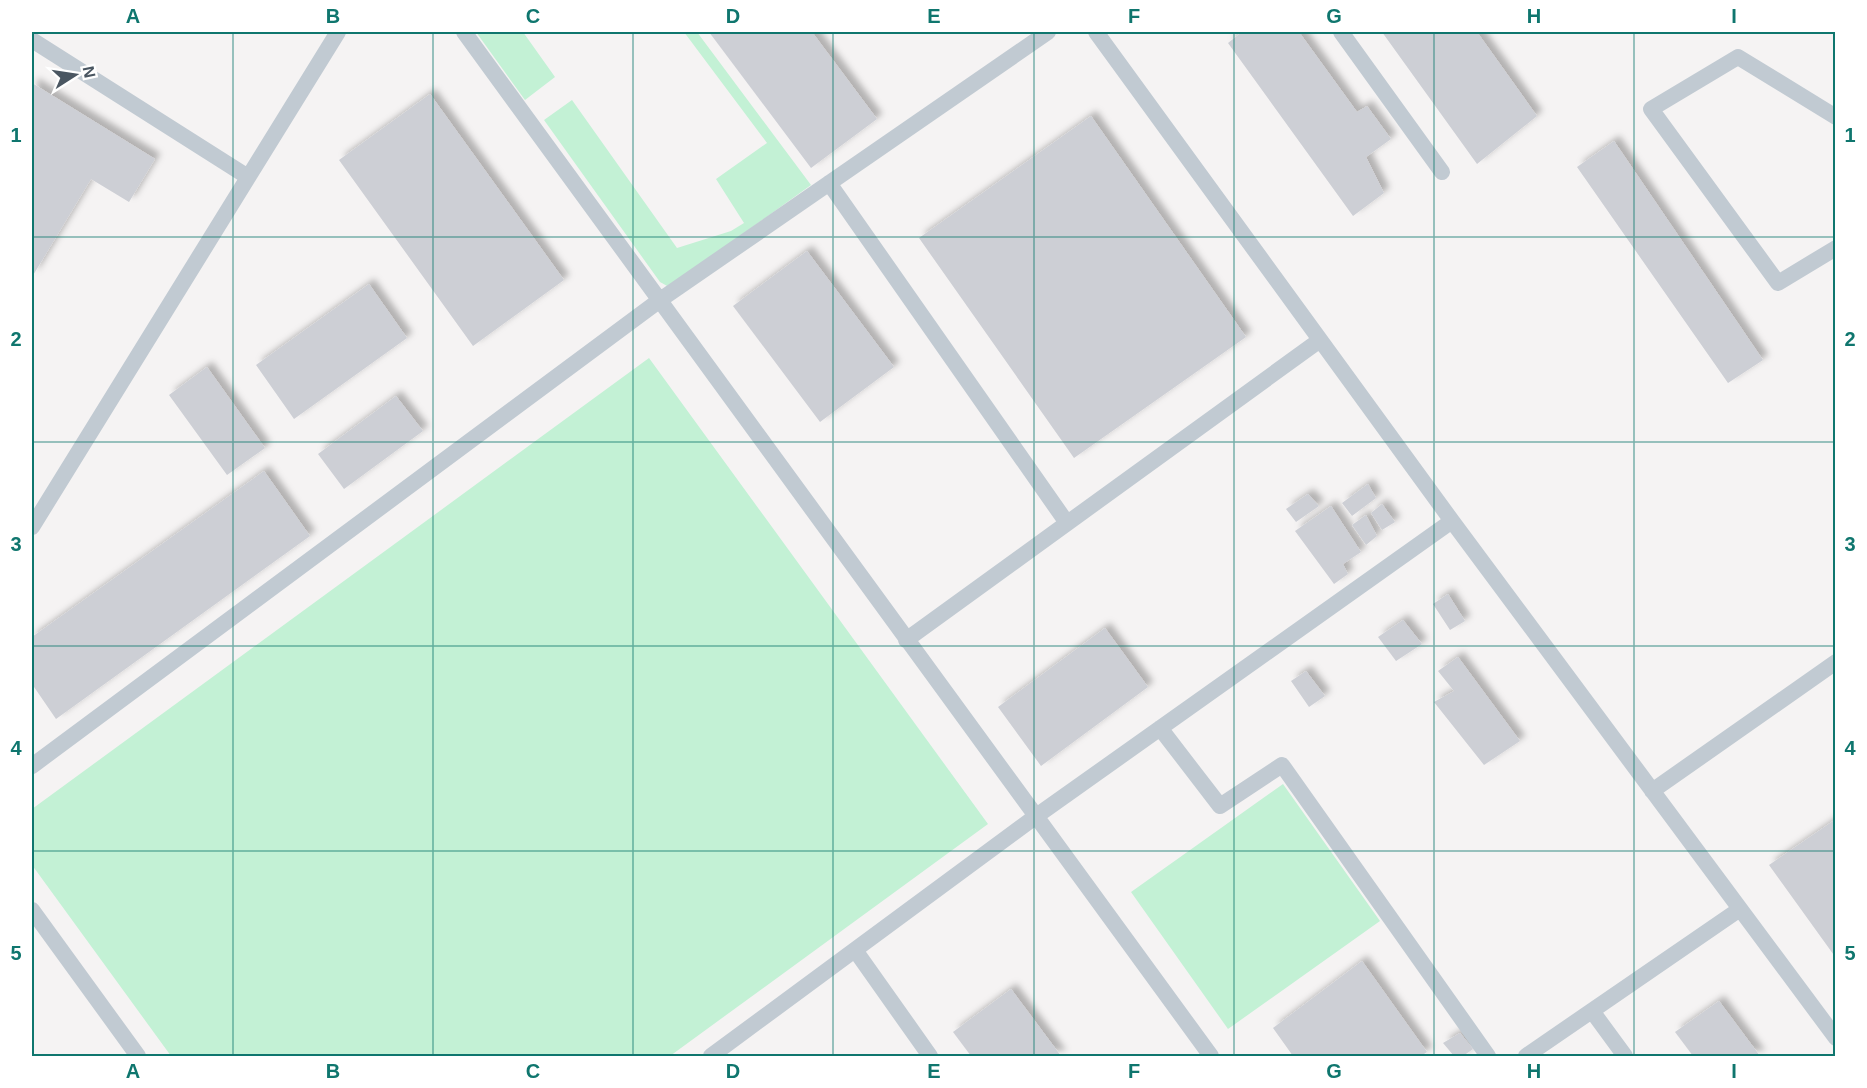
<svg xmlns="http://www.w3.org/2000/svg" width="1867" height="1088" font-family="Arial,sans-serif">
<defs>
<filter id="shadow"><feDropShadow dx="5.5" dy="-5.5" stdDeviation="3" flood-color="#0004"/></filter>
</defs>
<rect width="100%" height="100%" fill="#f5f3f3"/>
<path fill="#c3f1d5" d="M476,32H523L555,77L525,100Z
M684,32H697L811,185L669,287L660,282L544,120L572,100L677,248L731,231L744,223L716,179L767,143Z
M649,358L988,824L670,1056H171L32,865V809Z
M1283,784L1380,921L1228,1029L1131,892Z"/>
<path fill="#cdcfd5" filter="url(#shadow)" d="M709,32H812L877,119L811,168Z
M1242,32H1299L1357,112L1367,106L1391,139L1366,157L1384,193L1353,216L1228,43Z
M1382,32H1477L1537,116L1477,164Z
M32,83L155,159L129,202L91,179L32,277Z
M430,94L564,280L473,346L339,160Z
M1091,116L1246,337L1074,458L919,238Z
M1614,141L1763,360L1728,383L1577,167Z
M807,251L894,367L820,422L733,306Z
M369,284L407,338L294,419L256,365Z
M207,367L265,448L227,475L169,395Z
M396,396L423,431L344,489L318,454Z
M264,471L310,536L56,719L32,684V637Z
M1368,484L1376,498L1352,516L1342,503Z
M1308,494L1319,506L1296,522L1286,509Z
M1382,504L1395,522L1382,530L1371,513Z
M1331,506L1361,552L1343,564L1348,574L1334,584L1295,531Z
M1366,515L1377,536L1366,545L1352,525Z
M1448,594L1465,621L1450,630L1433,604Z
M1403,620L1422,644L1396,661L1378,637Z
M1105,628L1148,687L1041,766L998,707Z
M1458,657L1520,741L1484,765L1434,702L1454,691L1438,671Z
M1306,671L1325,696L1309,707L1291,681Z
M1836,819V958L1769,865Z
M1362,961L1427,1052L1421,1056H1293L1273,1028Z
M1011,989L1061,1056H971L953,1032Z
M1719,1001L1760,1056H1693L1675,1032Z
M1460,1033L1473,1049L1463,1056H1454L1443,1043Z"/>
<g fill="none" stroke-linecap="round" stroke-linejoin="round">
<path stroke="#c1cad2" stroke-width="16" d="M464,32L1211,1056
M1096,32L1452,521L1836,1038
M1341,32L1442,172
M32,40L248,177
M1836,117L1738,57L1651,109L1778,283L1836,248
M829,183L1067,523
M32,527L338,32
M906,640L1320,340
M1160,728L1220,806L1282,765L1488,1056
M32,766L660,300L1048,32
M1652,791L1836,662
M32,910L138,1056
M855,950L930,1056
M1592,1011L1625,1056
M711,1056L1035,817L1452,521
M1526,1056L1740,909"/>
</g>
<path fill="none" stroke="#0f766e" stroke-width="1.5" stroke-opacity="0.55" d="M233,32V1056M433,32V1056M633,32V1056M833,32V1056M1034,32V1056M1234,32V1056M1434,32V1056M1634,32V1056M32,237H1836M32,442H1836M32,646H1836M32,851H1836"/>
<rect width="1867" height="1088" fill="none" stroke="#ffffff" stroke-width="66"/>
<g transform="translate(75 75) rotate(78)" stroke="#ffffff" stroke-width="4.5" paint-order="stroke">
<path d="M0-4.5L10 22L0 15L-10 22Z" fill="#4a5661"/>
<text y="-9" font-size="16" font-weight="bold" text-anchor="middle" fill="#4a5661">N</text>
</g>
<rect x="33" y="33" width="1801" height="1022" fill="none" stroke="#0f766e" stroke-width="2"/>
<g font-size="20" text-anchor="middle" font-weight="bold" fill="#0f766e">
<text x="133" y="23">A</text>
<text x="333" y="23">B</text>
<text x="533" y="23">C</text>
<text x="733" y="23">D</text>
<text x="934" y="23">E</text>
<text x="1134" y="23">F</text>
<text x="1334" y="23">G</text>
<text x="1534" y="23">H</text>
<text x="1734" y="23">I</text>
<text x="16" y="142">1</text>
<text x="1850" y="142">1</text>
<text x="16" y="346">2</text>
<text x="1850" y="346">2</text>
<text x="16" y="551">3</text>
<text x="1850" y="551">3</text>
<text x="16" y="755">4</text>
<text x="1850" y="755">4</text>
<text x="16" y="960">5</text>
<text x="1850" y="960">5</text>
<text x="133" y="1078">A</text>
<text x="333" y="1078">B</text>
<text x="533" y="1078">C</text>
<text x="733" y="1078">D</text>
<text x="934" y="1078">E</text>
<text x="1134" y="1078">F</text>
<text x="1334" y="1078">G</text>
<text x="1534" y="1078">H</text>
<text x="1734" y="1078">I</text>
</g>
</svg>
